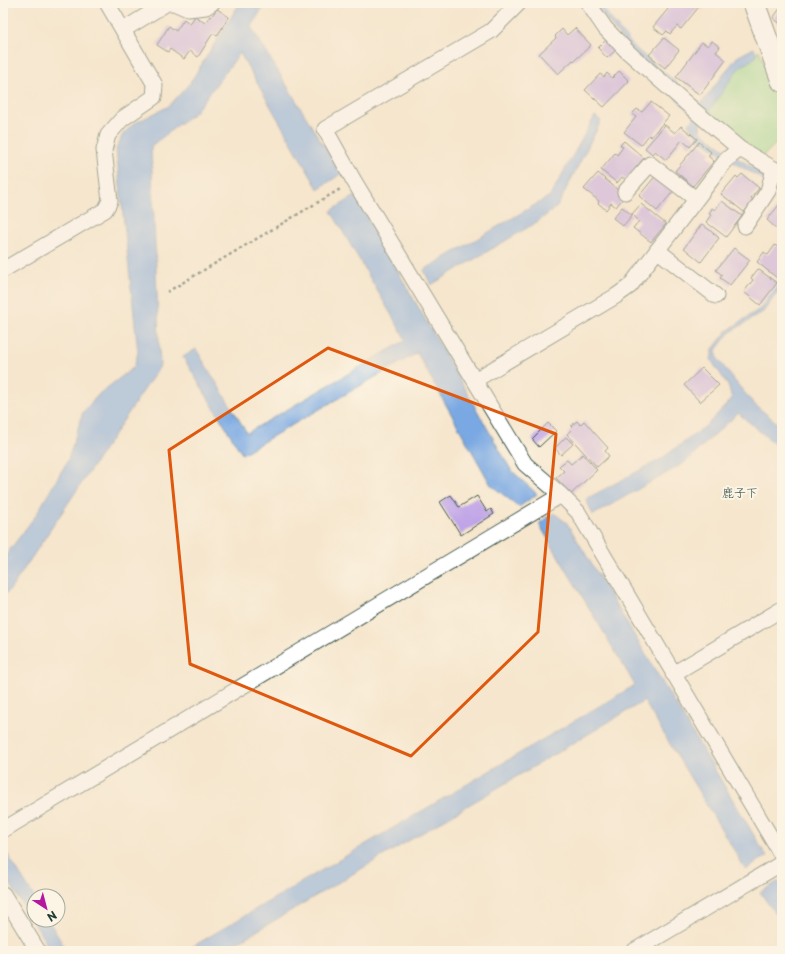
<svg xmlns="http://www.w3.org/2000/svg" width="785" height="954" font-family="'Playpen Sans','Klee One',sans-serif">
<rect width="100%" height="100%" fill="#fcf5e5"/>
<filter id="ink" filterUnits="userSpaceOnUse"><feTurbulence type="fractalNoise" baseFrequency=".025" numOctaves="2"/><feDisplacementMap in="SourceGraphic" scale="8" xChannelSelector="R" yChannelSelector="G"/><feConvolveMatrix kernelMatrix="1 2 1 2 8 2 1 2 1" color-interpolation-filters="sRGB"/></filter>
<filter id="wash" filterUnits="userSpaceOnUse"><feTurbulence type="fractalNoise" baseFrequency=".012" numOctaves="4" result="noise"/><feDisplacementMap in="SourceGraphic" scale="16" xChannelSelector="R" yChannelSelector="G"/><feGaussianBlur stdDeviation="0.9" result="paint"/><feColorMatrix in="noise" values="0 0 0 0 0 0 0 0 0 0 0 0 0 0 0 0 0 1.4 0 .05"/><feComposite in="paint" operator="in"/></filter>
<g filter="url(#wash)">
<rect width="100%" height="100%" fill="#f6e6cd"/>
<path fill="#9ad98e" stroke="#5c8b61" d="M759,50L782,109V138L763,156L706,113L736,67Z"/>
<path fill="#79a8e3" stroke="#4c728c" d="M240,3H266L251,27L341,174L318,189L240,53L195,112L151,146L160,366L10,590L3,595V559L36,515L68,460L83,412L99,394L134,367L138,352L116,149L123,134L133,124L169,106L190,83Z
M594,3H600L613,22L634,47L701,104L737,57L754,48L757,56L738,69L710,110C700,116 699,120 701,132L740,160L766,174L782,189V197L761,178L736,164L700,139L688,124L695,118L630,50Z
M595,116L601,121L557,207L537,222L431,285L424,270L550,196Z
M355,196L511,470L537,494L519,507L491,485L417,353L242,454L183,357L196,349L247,433L406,340L331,211Z
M782,280V286L763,312L729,333L716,350L718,359L734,380L754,404L782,427V450L738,413L684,463L593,515L586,499L661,459L706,426L732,399L728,385L711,360L713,349L727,331L761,308Z
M554,513L567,523L767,857L756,862L746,870L644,701L223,951H185L635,685L539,524L546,518Z
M3,847L34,897V920H48L67,951H51L3,872Z
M779,881L782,885V924L760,892Z"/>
<g id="blocks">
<path fill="#bea2e7" d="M673,3H702L681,29L677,26L670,34L667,31L663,35L653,27Z
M782,6V25L773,18Z
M217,9L229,17L217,36L213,33L198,57L190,51L184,59L170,49L168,52L157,45L169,26L176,31L184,19L190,24L195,16L205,23L210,16L211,17Z
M575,28L591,45L574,61L573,60L558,74L539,54L556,38L555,36L562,29L567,35Z
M664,38L679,50L665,68L649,55Z
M607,39L616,50L607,58L598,48Z
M712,41L720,47L716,52L726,60L700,95L676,77L702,42L708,46Z
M619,71L629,81L604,107L585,90L600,74L604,77L607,73L612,78Z
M651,102L669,116L651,137L649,135L641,145L624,132L636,117L632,114L637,109L642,112Z
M665,125L675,133L681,126L697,139L690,147L682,140L666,160L655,151L652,154L645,148Z
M624,141L644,158L626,180L622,177L617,183L601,170L615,153L617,155L623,147L620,145Z
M699,142L711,152L708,156L714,161L693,186L675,171Z
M598,173L625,196L616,207L611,203L606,210L598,203L599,201L584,189Z
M657,174L675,189L657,211L639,196Z
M742,174L759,188L751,198L754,201L744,212L721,194L736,176L738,178Z
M722,201L742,216L726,237L706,222L711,215L709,214L712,208L715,210Z
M782,201V222L777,229L767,220Z
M641,204L666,224L651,242L633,228L639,221L632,214Z
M622,207L632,215L623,226L613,218Z
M702,224L719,238L701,262L684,248Z
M775,245L782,250V271L777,278L757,262L764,252L768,255Z
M734,248L750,260L730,285L720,278L722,275L716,270Z
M758,269L777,283L760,305L744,292L753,280L751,278Z
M702,368L719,385L700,402L684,385Z
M577,421L580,425L584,421L608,448L605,451L609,456L597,467L567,434L573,428L571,426Z
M548,423L556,431L539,447L532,439Z
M566,437L573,444L561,455L555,448Z
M583,454L597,470L571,494L556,478L564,471L559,466L567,460L571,464Z
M451,495L459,507L477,496L487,512L491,509L494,514L461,535L440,502Z"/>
</g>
</g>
<g filter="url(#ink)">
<use href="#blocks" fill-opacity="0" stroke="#3f564b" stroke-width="1"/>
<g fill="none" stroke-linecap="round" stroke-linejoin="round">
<defs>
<path id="minor" d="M519,3L491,31L325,129L354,181L525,464L561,495L578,512L782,856
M588,3L605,28L628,52L696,112L740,149L774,169L782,172
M123,30L167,3H174L188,9L206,7L212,3
M625,192L650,164L696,199
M745,226L768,191L774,169
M657,250L716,296
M3,270L105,210L110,201L104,150L108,135L122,119L154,97L155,85L107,3
M475,380L616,296L630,286L727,159L740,149
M673,674L782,609
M3,830L561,495
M3,894L38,951
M634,951L782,863"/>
<path id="secondary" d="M754,3L782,81"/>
</defs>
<use href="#minor" stroke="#3f564b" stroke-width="17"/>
<use href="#secondary" stroke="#3f564b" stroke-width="23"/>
<path stroke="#3f564b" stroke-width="2.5" stroke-dasharray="3 3" stroke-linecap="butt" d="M167,292L342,188"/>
<use href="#minor" stroke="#fff" stroke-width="15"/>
<use href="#secondary" stroke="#fff" stroke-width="21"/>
</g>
</g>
<path d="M0 0H785V954H0ZM328,348L556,434L538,632L411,756L190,664L169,450Z" fill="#f6e6cd" fill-opacity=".55" fill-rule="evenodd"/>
<path fill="none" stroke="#de580e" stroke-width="3" stroke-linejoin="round" d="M328,348L556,434L538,632L411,756L190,664L169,450Z"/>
<g text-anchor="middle" stroke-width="4" stroke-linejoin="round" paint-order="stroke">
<g font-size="12" fill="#1f3d34" stroke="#fcf5e5">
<text x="740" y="497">鹿子下</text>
</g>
</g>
<rect width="785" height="954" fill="none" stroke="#fcf5e5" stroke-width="16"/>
<g transform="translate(46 908) rotate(144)"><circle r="19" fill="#fcf5e5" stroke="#a4ab9e"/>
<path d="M0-3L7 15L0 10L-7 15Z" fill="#b5179e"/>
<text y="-6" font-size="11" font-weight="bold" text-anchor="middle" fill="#1f3d34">N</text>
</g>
</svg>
